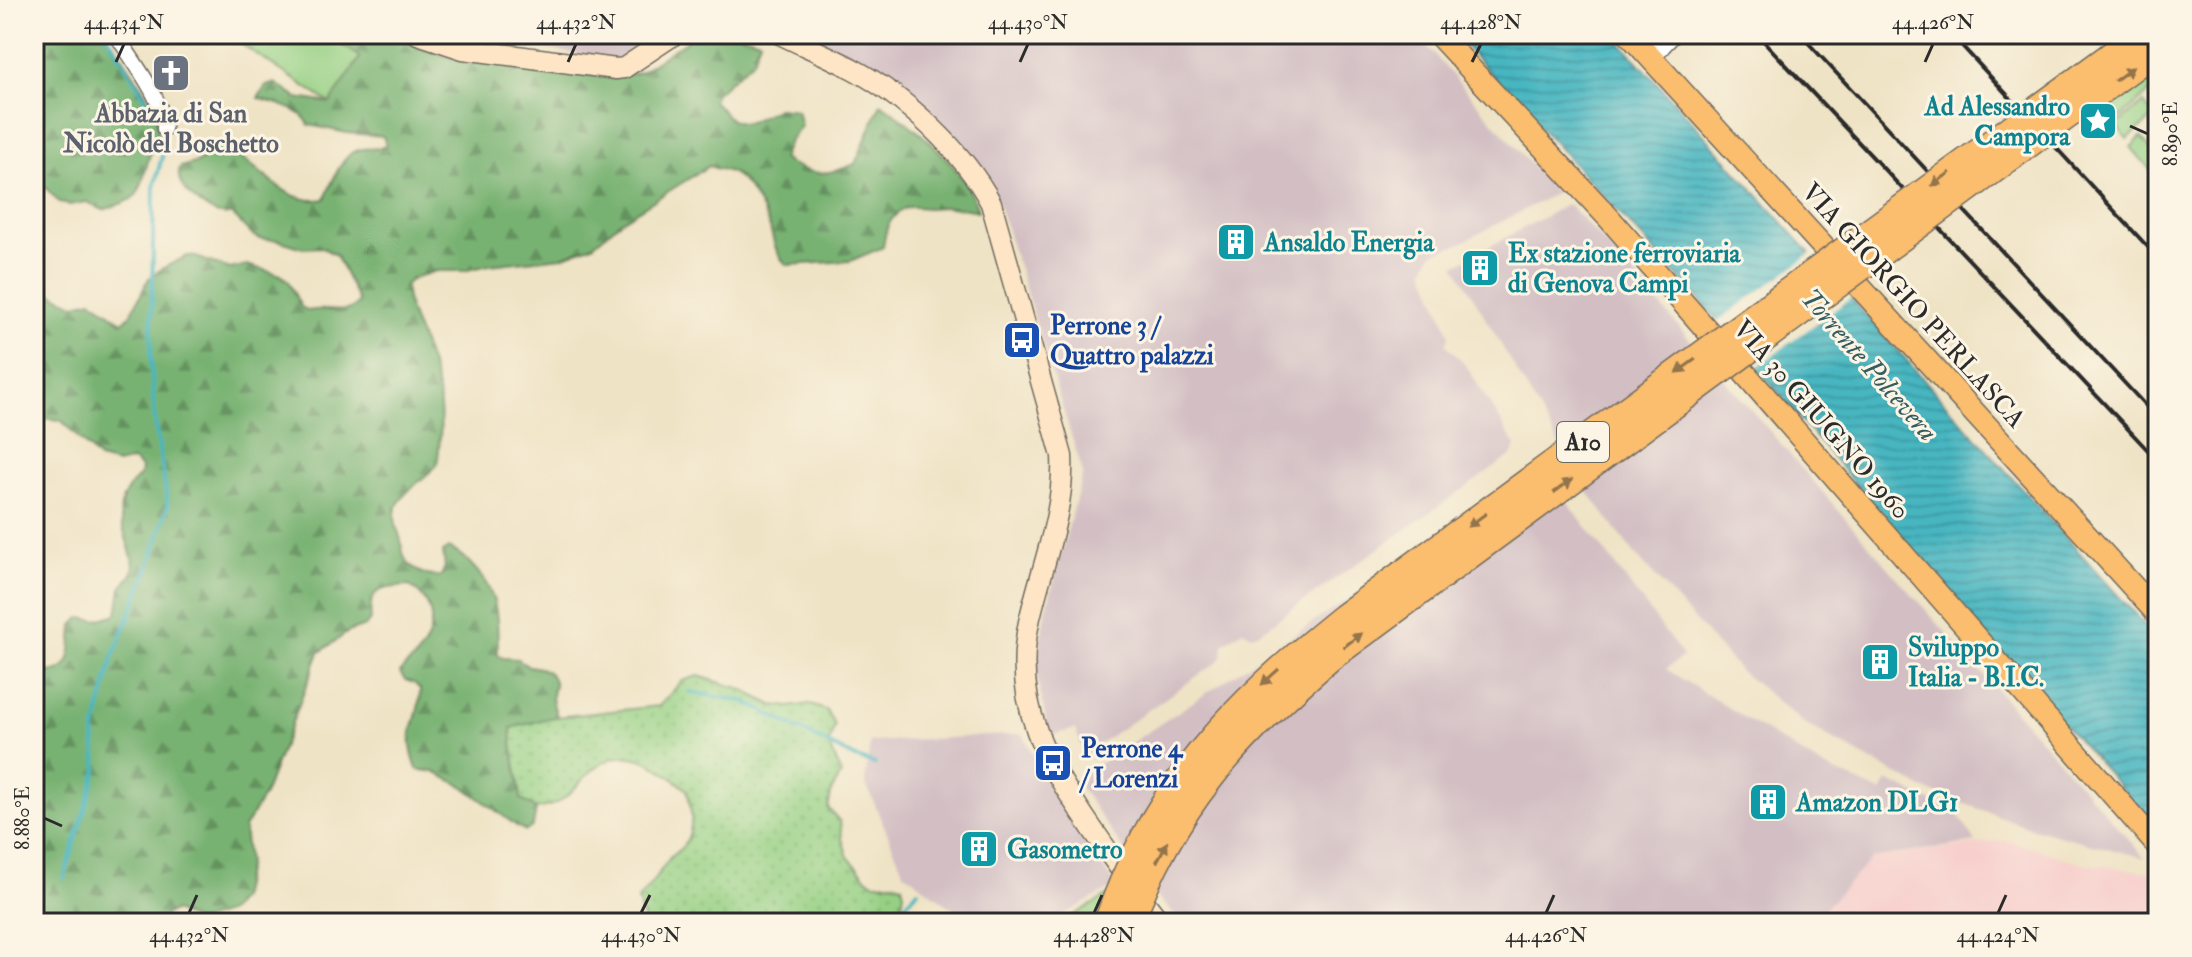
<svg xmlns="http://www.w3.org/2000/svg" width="2192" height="957" font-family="'IM FELL Double Pica',serif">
<defs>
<pattern id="grass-dots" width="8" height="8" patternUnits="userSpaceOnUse" patternTransform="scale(2)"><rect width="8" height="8" fill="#96d084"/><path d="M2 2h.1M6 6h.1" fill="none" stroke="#81b372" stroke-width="1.8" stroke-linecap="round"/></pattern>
<pattern id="forest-firs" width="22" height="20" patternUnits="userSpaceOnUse" patternTransform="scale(2)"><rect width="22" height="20" fill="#78b272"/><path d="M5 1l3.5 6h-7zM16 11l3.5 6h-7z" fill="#63915e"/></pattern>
<pattern id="water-rules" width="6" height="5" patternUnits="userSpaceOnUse" patternTransform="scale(2)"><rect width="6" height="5" fill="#47b6c1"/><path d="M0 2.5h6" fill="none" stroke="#3b949d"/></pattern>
</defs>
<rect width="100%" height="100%" fill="#fcf5e5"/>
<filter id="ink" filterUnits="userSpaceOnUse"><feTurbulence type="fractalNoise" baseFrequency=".0125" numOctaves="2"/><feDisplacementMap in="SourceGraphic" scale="16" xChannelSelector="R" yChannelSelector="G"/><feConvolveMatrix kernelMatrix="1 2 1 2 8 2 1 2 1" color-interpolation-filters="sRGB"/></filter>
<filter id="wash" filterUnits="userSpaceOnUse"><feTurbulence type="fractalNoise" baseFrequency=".006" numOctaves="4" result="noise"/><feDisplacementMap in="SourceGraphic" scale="32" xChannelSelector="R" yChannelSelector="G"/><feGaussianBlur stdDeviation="1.8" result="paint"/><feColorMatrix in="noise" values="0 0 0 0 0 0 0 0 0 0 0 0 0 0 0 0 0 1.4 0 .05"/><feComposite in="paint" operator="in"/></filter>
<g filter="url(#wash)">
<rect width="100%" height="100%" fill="#efe3c5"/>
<path fill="#f7d0cd" d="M2006,840L2082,863L2149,872L2156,870L2158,923H1827L1825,908L1872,858Z"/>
<path fill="#d2bec3" d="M453,34H658L615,60Z
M795,34H1416L1556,193L1459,244L1433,253L1424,269L1450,335L1446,344L1467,367L1516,446L1512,455L1258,633L1251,635L1243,630L1223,644L1222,657L1216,663L1085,754L1075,729L1049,736L1036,672L1044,618L1083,473L997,199L970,149L897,80L888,73Z
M1568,204L1626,266L1879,557L2145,858L2035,829L1926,790L1806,725L1740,671L1633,552L1584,487L1455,265Z
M1549,477L1683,656L1666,669L1820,765L1881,792L1887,781L1957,813L1976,842L1872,858L1825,908L1827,923H1182L1154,894L1078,784L1086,773L1392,570Z
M1023,734L1054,797L1116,886L1049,923H971L904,872L865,782L870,742Z"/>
<path fill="url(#grass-dots)" stroke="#607e58" stroke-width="2" d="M698,676L739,688L772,705L790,707L808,704L826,710L835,725L829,742L841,775L832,790L828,808L840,822L842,839L848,857L867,878L875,883L893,882L902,885L904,893L900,914L911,923H644L638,900C649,887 659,874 669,859C672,854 679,851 683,846C696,830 691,808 687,790C661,767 628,741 595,768C572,787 569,804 536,809L520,799C519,775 511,753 511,728L546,718L659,706L682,681Z
M1121,888L1148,923H1060Z"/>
<path fill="url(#forest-firs)" stroke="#526e4e" stroke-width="2" d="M34,34H107C122,58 160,105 158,132C157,142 150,152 148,161C137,202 140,197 103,210L87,202L69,205L60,203L34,175Z
M326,34H389L421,48L448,57L612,78L640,72L696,34H740L760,40L753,60L716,93L713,101L731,120L740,123L749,122L778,108L797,110L801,126L789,141L782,159C810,176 825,177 855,164L881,103C917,129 966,166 978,211C957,207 949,206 928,208C922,208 915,206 909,207C890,212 885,231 883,247L850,261L787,265C774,253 775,242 769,226C765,213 746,180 734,174C727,170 717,169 709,166L621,221L593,245L562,257L489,265L463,271H436L411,279L405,286C407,309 415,325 424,346C442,392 444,417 437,465C425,478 405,490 397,506C392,517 397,527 400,537C402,543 402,550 404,556C409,570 428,578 441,576L445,567L443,552L448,548C457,551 462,556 469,562C500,593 497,614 498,655L503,658L518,659C527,671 544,663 552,677C557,684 552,689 552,696C552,703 555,710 557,716L511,728C511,753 519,775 521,799L536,809L533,826L526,831L518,827L463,786L434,772L417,769C401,727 421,725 420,689L414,683L405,680L400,673C404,666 409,664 414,659C436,636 439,605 410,586C382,588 367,587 371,619L365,626L348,632L319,653L264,795L244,828L248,863L240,898L229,912L198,922L174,911L166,914L160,923H34V667C73,684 71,652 73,625L80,618L97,620L117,614L121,588L132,574L134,565C126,528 105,507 140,476L141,468L134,460L117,464L99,459L61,420L41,418L34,421V286L75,304L92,300L122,322L130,316L149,278L163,268L187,256L196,257L230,269L247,265L281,275L288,281L301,307L309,311C326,306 347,318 359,302L336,255L321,247L303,248L278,240L260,239L252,235L233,215C226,215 218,215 213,212C197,203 173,185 180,167L198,162L218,144C226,148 235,152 241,157C266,175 290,206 325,199C332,183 342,151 362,149C372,147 377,151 386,145L383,136L347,133L309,125C302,108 275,104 258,98L266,86L275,83L297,98L330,103L360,58Z"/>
<path fill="#96d084" stroke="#607e58" stroke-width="2" d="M243,34H325L360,57L330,103L238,42Z
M2146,78L2155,88L2114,123L2105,113Z
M2144,103L2155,117L2127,139L2116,125Z
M2141,137L2158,157L2157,178L2131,147Z"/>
<path fill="url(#water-rules)" stroke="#397076" stroke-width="2" d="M1454,34H1613L2158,640V830L1925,567L1699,299Z"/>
<path fill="#efe3c5" d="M1815,251L1855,295L1753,370L1714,324Z"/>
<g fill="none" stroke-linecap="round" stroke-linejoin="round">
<path stroke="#47b6c1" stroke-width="4" d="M106,34L157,117
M689,692L743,701L856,758L875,764
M64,878L97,770L94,733L113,657L150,564L168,506L155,423L151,361L154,187L165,145L162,133
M883,923L906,904L918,890
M1032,923V922"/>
</g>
</g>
<g filter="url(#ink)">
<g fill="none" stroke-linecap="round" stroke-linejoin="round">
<defs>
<path id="minor" d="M116,34C130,58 166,102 164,129
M1649,34L1662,48
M1651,59L1675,34"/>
<path id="secondary" d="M418,34L463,49L616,69L624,68L675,34
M780,34C804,46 829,56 853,69C904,96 964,152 991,203L1062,456C1065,513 1041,567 1029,622C1011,705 1048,764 1093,830C1115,861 1136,893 1161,923"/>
<path id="primary" d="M1438,34L1609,218L2158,846
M1629,34L2158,614"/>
</defs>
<use href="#minor" stroke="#706b61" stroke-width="17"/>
<use href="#secondary" stroke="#706b61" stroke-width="23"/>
<use href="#primary" stroke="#706b61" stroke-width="25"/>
<use href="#minor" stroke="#fff" stroke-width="14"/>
<use href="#secondary" stroke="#fde5c5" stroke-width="20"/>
<use href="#primary" stroke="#fbbd6e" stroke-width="22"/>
<path stroke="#2b2b2b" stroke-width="4" d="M1757,34L2158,461
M1800,34L2158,419
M1951,34L2158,258"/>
<defs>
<path id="motorway-bridge" d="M1107,923C1155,784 1231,707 1343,617L2140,34
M1130,923C1173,806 1237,738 1330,658L2158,49"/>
</defs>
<use href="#motorway-bridge" stroke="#706b61" stroke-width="29" stroke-linecap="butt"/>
<use href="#motorway-bridge" stroke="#fbbd6e" stroke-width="26"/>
</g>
<defs><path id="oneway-solid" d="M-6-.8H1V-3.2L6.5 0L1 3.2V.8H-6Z" transform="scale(2)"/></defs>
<g fill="#93744c">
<use href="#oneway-solid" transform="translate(2124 74) rotate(-36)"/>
<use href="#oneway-solid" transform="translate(1941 179) rotate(144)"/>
<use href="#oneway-solid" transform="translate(1686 366) rotate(144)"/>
<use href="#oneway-solid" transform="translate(1563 486) rotate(-36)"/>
<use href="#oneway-solid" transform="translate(1477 520) rotate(144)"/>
<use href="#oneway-solid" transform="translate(1353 640) rotate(-37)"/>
<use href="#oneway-solid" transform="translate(1270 677) rotate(138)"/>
<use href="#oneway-solid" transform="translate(1162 852) rotate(-62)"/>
</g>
</g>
<path fill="none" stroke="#2b2b2b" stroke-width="3" d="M116,62L124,44M568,62L576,44M1020,62L1028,44M1472,62L1481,44M1925,62L1933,44M2130,126L2148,134M44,818L62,826M189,913L197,895M641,913L650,895M1094,913L1102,895M1546,913L1554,895M1998,913L2006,895"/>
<defs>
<symbol id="church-square" viewBox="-11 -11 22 22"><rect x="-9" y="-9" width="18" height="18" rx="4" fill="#6b7280" stroke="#fcf5e5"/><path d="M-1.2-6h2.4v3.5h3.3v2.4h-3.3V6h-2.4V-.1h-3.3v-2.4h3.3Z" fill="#fff"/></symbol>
<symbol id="sight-square" viewBox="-11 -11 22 22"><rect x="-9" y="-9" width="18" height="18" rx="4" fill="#0f9aa8" stroke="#fcf5e5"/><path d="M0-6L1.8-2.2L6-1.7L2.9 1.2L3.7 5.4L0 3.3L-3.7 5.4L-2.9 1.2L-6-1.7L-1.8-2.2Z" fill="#fff"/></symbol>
<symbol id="building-square" viewBox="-11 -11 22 22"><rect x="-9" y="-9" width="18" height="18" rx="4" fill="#0f9aa8" stroke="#fcf5e5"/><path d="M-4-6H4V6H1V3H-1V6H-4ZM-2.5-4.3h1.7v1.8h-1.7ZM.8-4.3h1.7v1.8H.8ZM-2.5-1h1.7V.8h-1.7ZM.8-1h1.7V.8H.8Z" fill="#fff"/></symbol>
<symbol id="bus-square" viewBox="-11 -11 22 22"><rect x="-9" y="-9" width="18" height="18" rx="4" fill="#1a4fb4" stroke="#fcf5e5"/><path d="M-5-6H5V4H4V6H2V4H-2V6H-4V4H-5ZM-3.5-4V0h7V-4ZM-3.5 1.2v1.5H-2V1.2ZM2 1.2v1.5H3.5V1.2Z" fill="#fff"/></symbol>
</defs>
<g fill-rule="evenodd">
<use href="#church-square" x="149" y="51" width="44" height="44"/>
<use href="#sight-square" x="2076" y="99" width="44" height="44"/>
<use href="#building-square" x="1214" y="220" width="44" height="44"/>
<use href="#building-square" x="1458" y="246" width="44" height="44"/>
<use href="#bus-square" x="1000" y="318" width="44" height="44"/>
<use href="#building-square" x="1858" y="640" width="44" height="44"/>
<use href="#bus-square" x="1031" y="741" width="44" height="44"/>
<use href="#building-square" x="1746" y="780" width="44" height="44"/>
<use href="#building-square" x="957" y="827" width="44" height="44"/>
</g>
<g text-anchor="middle" stroke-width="6" stroke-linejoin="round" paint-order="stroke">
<rect fill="#fcf5e5" stroke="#6a6863" stroke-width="2" x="1557" y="422" width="52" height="40" rx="6"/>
<g font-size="24" font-weight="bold" fill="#2b2b2b">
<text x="1583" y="450">A10</text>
</g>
<g font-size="26" font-weight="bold" fill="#0d838f" stroke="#fcf5e5" text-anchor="start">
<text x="2070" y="115" text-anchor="end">Ad Alessandro<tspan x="2070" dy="30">Campora</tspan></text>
<text x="1264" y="251">Ansaldo Energia</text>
<text x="1508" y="262">Ex stazione ferroviaria<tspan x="1508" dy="30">di Genova Campi</tspan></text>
<text x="1908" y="656">Sviluppo<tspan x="1908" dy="30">Italia - B.I.C.</tspan></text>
<text x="1796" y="811">Amazon DLG1</text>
<text x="1007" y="858">Gasometro</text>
</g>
<g font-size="26" font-weight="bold" fill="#5b616d" stroke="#fcf5e5">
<text x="171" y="122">Abbazia di San<tspan x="171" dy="30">Nicolò del Boschetto</tspan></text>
</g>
<g font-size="26" fill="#2b2b2b" stroke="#fcf5e5">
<text transform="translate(1914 305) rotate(48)" y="9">VIA GIORGIO PERLASCA</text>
<text transform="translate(1822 419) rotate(49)" y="9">VIA 30 GIUGNO 1960</text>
</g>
<g font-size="26" font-weight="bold" fill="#164399" stroke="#fcf5e5" text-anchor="start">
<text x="1050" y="334">Perrone 3 /<tspan x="1050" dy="30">Quattro palazzi</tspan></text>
<text x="1081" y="757">Perrone 4<tspan x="1081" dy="30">/ Lorenzi</tspan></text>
</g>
<g font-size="28" font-style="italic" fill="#355c60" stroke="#fcf5e5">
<text transform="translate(1870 364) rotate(49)" y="10">Torrente Polcevera</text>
</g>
</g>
<rect width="2192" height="957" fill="none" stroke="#fcf5e5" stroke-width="88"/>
<rect x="44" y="44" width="2104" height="869" fill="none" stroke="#2b2b2b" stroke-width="3"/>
<g font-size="20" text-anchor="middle" fill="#2b2b2b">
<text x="124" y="29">44.434°N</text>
<text x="576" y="29">44.432°N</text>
<text x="1028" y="29">44.430°N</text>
<text x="1481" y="29">44.428°N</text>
<text x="1933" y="29">44.426°N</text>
<text transform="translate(2170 134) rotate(-90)" y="7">8.890°E</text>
<text transform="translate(22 818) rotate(-90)" y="7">8.880°E</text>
<text x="189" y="942">44.432°N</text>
<text x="641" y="942">44.430°N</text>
<text x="1094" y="942">44.428°N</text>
<text x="1546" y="942">44.426°N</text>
<text x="1998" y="942">44.424°N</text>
</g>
</svg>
